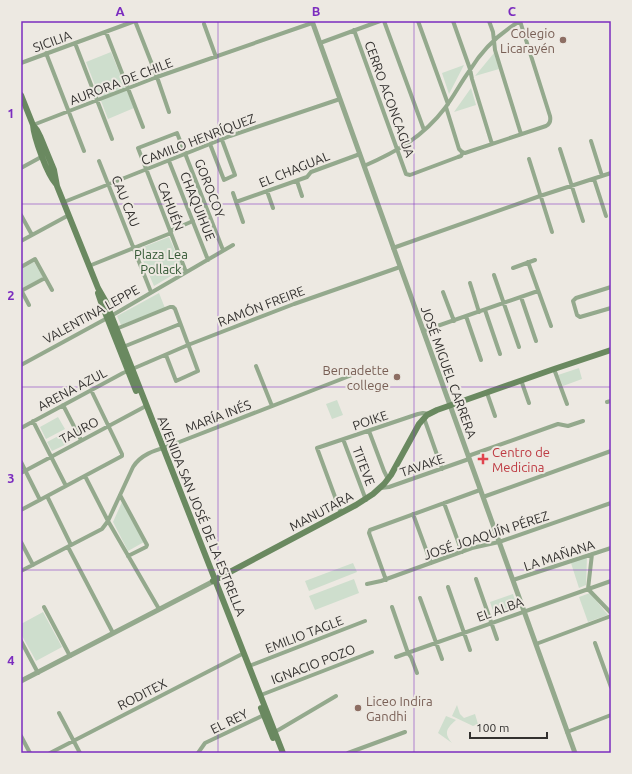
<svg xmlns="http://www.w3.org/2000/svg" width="632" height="774" font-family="Ubuntu,sans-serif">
<rect width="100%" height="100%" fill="#ede9e2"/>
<path fill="#cedecd" d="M111,52L134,108L108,119L86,62Z
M494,53L499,69L475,76Z
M464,65L449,94L442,73Z
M471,88L476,105L454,112Z
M169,237L183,269L154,286L138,249Z
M34,262L43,277L22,289L21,269Z
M159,293L165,308L121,325L117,316Z
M579,368L582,379L563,386L558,375Z
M337,400L343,415L332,419L326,404Z
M58,417L65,429L46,439L40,427Z
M66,432L71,442L52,451L47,442Z
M122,502L144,542L128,551L113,522Z
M587,557L586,585L579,588L571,563Z
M353,563L357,572L309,591L305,581Z
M354,579L359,593L315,610L309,596Z
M590,593L608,615L588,622L579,597Z
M513,594L517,606L494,614L490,602Z
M43,612L62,647L36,661L21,634V624Z
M457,705L460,714L464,718L475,714L478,724L473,726L452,716Z
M446,716L456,720C447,728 443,733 452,743L438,733Z"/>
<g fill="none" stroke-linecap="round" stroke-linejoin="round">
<path stroke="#94a98d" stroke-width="4" d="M135,21L157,77L169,112
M384,21L424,130
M418,21L448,104
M453,21L470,69L472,79L492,144
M489,21L493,32L495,50L521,134
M204,24L216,57
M354,30L406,174L410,175L458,157L461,156L463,152
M106,32L143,127
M75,43L112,139
M320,43L380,21
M46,53L84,151
M21,63L135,21
M446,107L459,149L462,152L465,153L546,126C550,124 551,121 550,116L520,21
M33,125L157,77L312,23
M591,141L602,176
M210,144L224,180L235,175L222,140
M560,149L583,221
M529,159L552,232
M99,161L151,292
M169,161L208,260
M364,166C396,152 423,137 445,108C454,96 461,82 470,70C482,50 500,33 520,21
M21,168L43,156
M594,179L606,216
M297,181L302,196
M267,191L273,208
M233,193L243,222
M64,202L230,136L340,99
M236,202L307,177L311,172L360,154
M21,215L32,235
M170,231L193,221
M21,241L69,215
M393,248L540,196L611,173
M528,262L551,326
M89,266L171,233
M21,267L35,259L52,290
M513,268L535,260
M186,272L138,148L177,133L223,250
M494,275L519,347
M470,283L479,312
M611,287L576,298L573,301L577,315L580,317L611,308
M21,290L29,305
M21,291L45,278
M443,292L454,321
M521,297L536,341
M485,310L500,354
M466,316L481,360
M116,329L170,307H173L175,309L198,371L176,381L166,355
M423,331L538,291
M123,347L180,324
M21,365L111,316L233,245
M256,366L272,406
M554,369L567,404
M521,380L529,403
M487,393L495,416
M607,402L611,401
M63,405L81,440
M424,418L442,469
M33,421L66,486
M21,428L123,373L188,345L294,304L400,267
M369,431L384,471L388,479
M343,439L366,500
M468,456L558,424L568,426L583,421
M21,462L40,500
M21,473L146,406
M85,476L108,521L159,609
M381,488L389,487L469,459
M120,495L147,545L146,547L128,556
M47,496L71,545
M483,497L611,451
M444,503L462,552
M21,510L122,456V454L91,390
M341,513L317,448L418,414L423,413L430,414
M413,514L431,563
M21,542L33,565
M68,547L113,633
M592,554L588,589L611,613
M21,571L102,529L108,521L133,467C141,454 156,450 169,446L352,375
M476,579L497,639
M386,580L369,533L370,530L480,490
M513,580L611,548
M367,584L381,581L472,548L499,542L611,503
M448,587L470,650
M420,598L442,659
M44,607L70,656
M392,607L408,653L411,657L417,673
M21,641L38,673
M595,643L611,687
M536,644L611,616
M396,657L611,581
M249,666L365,621
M261,695L372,652
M59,713L80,753
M275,732L336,696
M567,732L611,715
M21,736L30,753
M50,753L244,653
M198,753L205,743L266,714
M348,753L405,732"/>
<path stroke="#94a98d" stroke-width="5" d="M312,21L575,753
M21,681L212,582"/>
<path stroke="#6a8960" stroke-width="6" d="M21,95L33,125L37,130L40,136L54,170L57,186L98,288L106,302L283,753
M33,125C34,138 47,174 56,184
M98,293L102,305L136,391
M213,581L356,505L373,494L384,484L391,475L419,424L427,415L437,410L554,369L611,350
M261,708L273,738"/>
</g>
<path fill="none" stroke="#7b2cbf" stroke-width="1" stroke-opacity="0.55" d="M218,21V753M414,21V753M21,204H611M21,387H611M21,570H611"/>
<g fill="#8d6e63" stroke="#ede9e2" stroke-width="1.5">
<circle cx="563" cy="40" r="4"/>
<circle cx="397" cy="377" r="4"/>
<circle cx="358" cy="708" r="4"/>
</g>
<path fill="#e0444e" stroke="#ede9e2" stroke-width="1.5" d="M481 453h4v4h4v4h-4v4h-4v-4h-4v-4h4z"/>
<g text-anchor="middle" stroke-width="4" stroke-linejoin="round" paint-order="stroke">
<g font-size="13" fill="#785e54" stroke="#ede9e2" text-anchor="end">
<text x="555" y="38">Colegio<tspan x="555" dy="15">Licarayén</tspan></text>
<text x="389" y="375">Bernadette<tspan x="389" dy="15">college</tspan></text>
<text x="366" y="706" text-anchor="start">Liceo Indira<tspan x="366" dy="15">Gandhi</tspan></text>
</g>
<g font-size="13" fill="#33312f" stroke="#ede9e2">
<text transform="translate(52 41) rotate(-20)" y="5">SICILIA</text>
<text transform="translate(121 81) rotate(-21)" y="5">AURORA DE CHILE</text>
<text transform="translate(390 99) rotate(70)" y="5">CERRO ACONCAGUA</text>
<text transform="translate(198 139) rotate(-21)" y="5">CAMILO HENRÍQUEZ</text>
<text transform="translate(294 169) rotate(-22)" y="5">EL CHAGUAL</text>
<text transform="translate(210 188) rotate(69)" y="5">GOROCOY</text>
<text transform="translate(126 201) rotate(68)" y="5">CAU CAU</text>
<text transform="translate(171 206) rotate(69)" y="5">CAHUÉN</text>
<text transform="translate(198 206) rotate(68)" y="5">CHAQUIHUE</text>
<text transform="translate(261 306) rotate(-21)" y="5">RAMÓN FREIRE</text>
<text transform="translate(91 314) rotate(-29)" y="5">VALENTINA LEPPE</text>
<text transform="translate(449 372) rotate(70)" y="5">JOSÉ MIGUEL CARRERA</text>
<text transform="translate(72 389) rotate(-28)" y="5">ARENA AZUL</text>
<text transform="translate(218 416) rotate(-21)" y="5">MARÍA INÉS</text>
<text transform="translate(370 420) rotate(-19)" y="5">POIKE</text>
<text transform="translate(79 430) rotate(-28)" y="5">TAURO</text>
<text transform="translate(422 465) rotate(-19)" y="5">TAVAKE</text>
<text transform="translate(364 466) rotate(69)" y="5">TITEVE</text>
<text transform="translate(321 511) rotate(-28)" y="5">MANUTARA</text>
<text transform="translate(202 516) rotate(68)" y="5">AVENIDA SAN JOSÉ DE LA ESTRELLA</text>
<text transform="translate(486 535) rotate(-18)" y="5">JOSÉ JOAQUÍN PÉREZ</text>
<text transform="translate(559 555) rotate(-18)" y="5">LA MAÑANA</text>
<text transform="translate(500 609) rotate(-20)" y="5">EL ALBA</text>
<text transform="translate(304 634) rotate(-21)" y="5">EMILIO TAGLE</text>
<text transform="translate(313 664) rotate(-21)" y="5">IGNACIO POZO</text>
<text transform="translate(142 694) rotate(-27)" y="5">RODITEX</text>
<text transform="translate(229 721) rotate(-26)" y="5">EL REY</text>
</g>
<g font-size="13" fill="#345935" stroke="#ede9e2">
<text x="161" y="259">Plaza Lea<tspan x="161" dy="15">Pollack</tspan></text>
</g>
<g font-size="13" fill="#be3a42" stroke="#ede9e2" text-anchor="start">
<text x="492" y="457">Centro de<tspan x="492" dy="15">Medicina</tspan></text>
</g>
</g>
<rect width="632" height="774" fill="none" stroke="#ede9e2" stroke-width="44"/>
<path d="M470 732v6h77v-6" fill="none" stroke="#33312f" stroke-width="2"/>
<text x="476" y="732" font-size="12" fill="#33312f" stroke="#ede9e2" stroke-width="3" paint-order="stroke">100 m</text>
<rect x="22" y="22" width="588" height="730" fill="none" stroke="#7b2cbf" stroke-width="1.5"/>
<g font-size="13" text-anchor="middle" font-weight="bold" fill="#7b2cbf">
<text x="120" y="16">A</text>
<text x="316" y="16">B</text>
<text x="512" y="16">C</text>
<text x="11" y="118">1</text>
<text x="11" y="300">2</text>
<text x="11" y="483">3</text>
<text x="11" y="665">4</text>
</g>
</svg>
